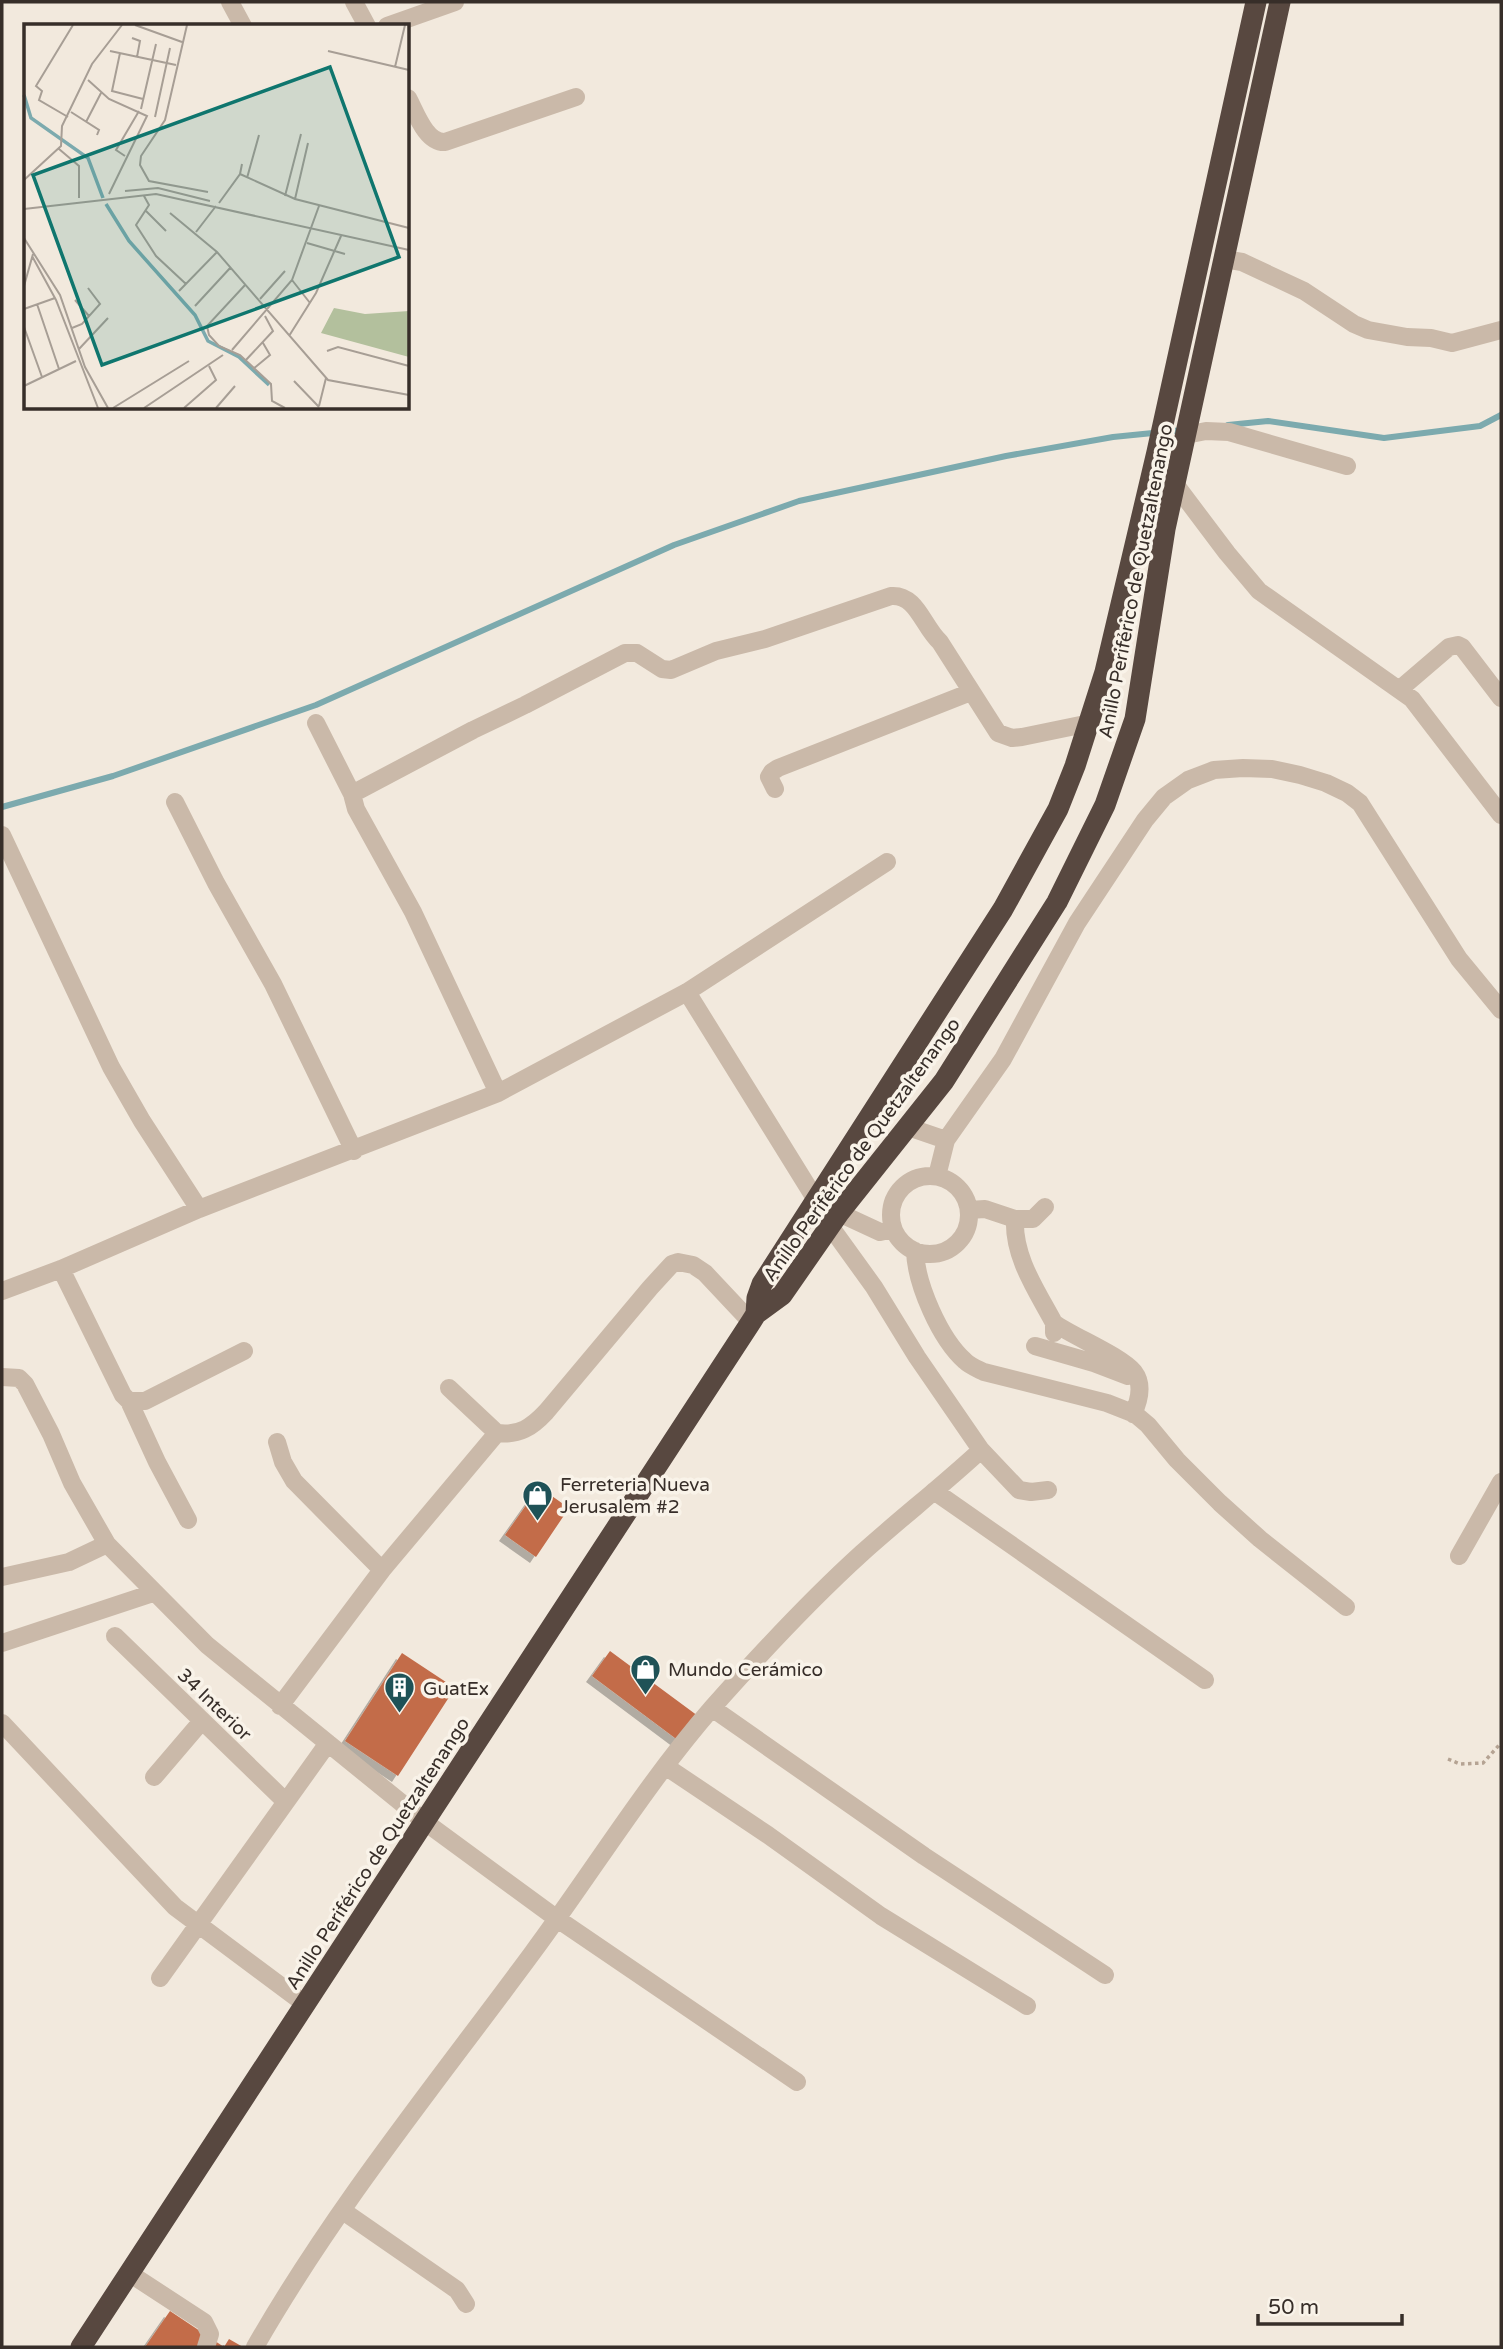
<svg xmlns="http://www.w3.org/2000/svg" width="1503" height="2349" font-family="'Varela Round',sans-serif">
<defs>
<filter id="shadow"><feDropShadow dx="-6" dy="6" stdDeviation="0" flood-color="#0004"/></filter>
</defs>
<rect width="100%" height="100%" fill="#f2e9dd"/>
<g fill="none" stroke-linecap="round" stroke-linejoin="round">
<path stroke="#7caaae" stroke-width="6" d="M1228,425L1268,421L1384,438L1480,426L1501,415
M2,807L113,776L316,705L674,545L799,501L1006,456L1113,437L1183,430"/>
</g>
<path fill="#c36c4a" filter="url(#shadow)" d="M539,1487L569,1508L536,1557L505,1535Z
M610,1651L698,1716L679,1741L592,1676Z
M402,1653L455,1688L398,1776L345,1741Z
M170,2311L224,2347L229,2339L243,2347H145Z"/>
<g fill="none" stroke-linecap="round" stroke-linejoin="round">
<path stroke="#b5a393" stroke-width="3.5" stroke-dasharray="3.5 3.5" stroke-linecap="butt" d="M1448,1759L1460,1764L1483,1763L1501,1743"/>
<path stroke="#cab9a9" stroke-width="18" d="M230,2L243,26
M354,2L367,26
M387,26L455,2
M408,98C416,113 426,143 445,142L576,97
M1224,259L1242,262L1304,291L1354,324L1368,330L1407,337L1431,338L1452,343L1501,330
M1186,435L1206,431L1229,432L1347,466
M1175,484L1227,553L1259,591L1412,699L1501,815
M1400,689L1449,647L1458,645L1462,647L1501,698
M316,723L352,794L356,809L413,912L498,1093
M775,789L769,777L772,772L778,768L971,692
M352,794L473,730L525,705L625,653H637L662,669L671,670L716,651L765,639L891,596C917,594 923,627 940,642L998,733L1012,738L1022,737L1090,723
M175,802L216,883L273,984L354,1151
M2,835L111,1067L142,1121L199,1209
M687,992L816,1200
M908,1127L946,1140
M937,1176L946,1140L1003,1059L1077,923L1145,820L1164,797L1188,780L1214,770L1243,768L1272,769L1300,775L1326,783L1347,793L1360,803L1459,959L1501,1010
M891 1215a39 39 0 1 1 78 0a39 39 0 1 1-78 0Z
M969,1210L985,1209L1015,1219H1033L1045,1207
M839,1213L880,1232L893,1229
M1015,1219C1013,1257 1037,1291 1054,1323V1333
M830,1226L874,1287L917,1357L981,1450L1019,1490L1031,1492L1048,1490
M915,1251C916,1284 940,1339 965,1361C970,1366 978,1369 984,1372L1107,1403L1135,1414L1148,1425L1177,1460L1220,1503L1260,1539L1346,1607
M61,1269L123,1395L129,1401L157,1462L188,1520
M2,1291L61,1269L199,1209L498,1093L687,992L887,862
M1054,1323C1074,1337 1121,1356 1134,1372C1144,1385 1139,1401 1133,1414
M1035,1346L1094,1363L1128,1376
M2,1377L19,1378L25,1384L51,1434L72,1483L107,1544L207,1645L425,1822L556,1918L797,2082
M449,1388L497,1433C519,1436 532,1427 546,1412L650,1288L672,1264L678,1262L693,1265L705,1273L751,1322
M129,1401H145L244,1351
M277,1442L283,1462L294,1481L382,1570
M934,1491L1205,1680
M1459,1556L1501,1482
M2,1577L69,1562L107,1544
M115,1636L286,1802
M2,1643L153,1593
M280,1706L382,1570L497,1433
M712,1708L924,1856L1105,1975
M2,1723L175,1907L305,2004
M665,1766L768,1835L881,1916L1027,2006
M154,1777L201,1722
M160,1978L328,1743
M343,2211L457,2290L466,2304
M129,2273L204,2322L210,2334L206,2347
M255,2347C335,2207 438,2081 533,1952C593,1871 646,1784 712,1708C759,1655 809,1601 862,1553C901,1518 942,1486 981,1450"/>
<path stroke="#584840" stroke-width="21" d="M756,1314L757,1298L762,1284L1003,909L1058,809L1075,766L1105,672L1157,452L1256,2
M81,2347L751,1322L756,1314L782,1295L839,1213L944,1081L1057,902L1105,805L1135,719L1165,529L1280,2"/>
</g>
<defs>
<symbol id="shop-pin" viewBox="-11 -11 22 30"><path d="M0 17L-7.5 6A9.5 9.5 0 1 1 7.5 6Z" fill="#1f5257" stroke="#f9f3e9"/><path d="M-5-2.5h2.3a2.7 3.5 0 0 1 5.4 0H5L5.5 6h-11ZM-1.5-2.5h3a1.5 2.3 0 0 0-3 0Z" fill="#fff"/></symbol>
<symbol id="building-pin" viewBox="-11 -11 22 30"><path d="M0 17L-7.5 6A9.5 9.5 0 1 1 7.5 6Z" fill="#1f5257" stroke="#f9f3e9"/><path d="M-4-6H4V6H1V3H-1V6H-4ZM-2.5-4.3h1.7v1.8h-1.7ZM.8-4.3h1.7v1.8H.8ZM-2.5-1h1.7V.8h-1.7ZM.8-1h1.7V.8H.8Z" fill="#fff"/></symbol>
</defs>
<g fill-rule="evenodd">
<use href="#shop-pin" x="520" y="1478" width="35" height="47"/>
<use href="#shop-pin" x="628" y="1652" width="35" height="47"/>
<use href="#building-pin" x="382" y="1670" width="35" height="47"/>
</g>
<g text-anchor="middle" stroke-width="7" stroke-linejoin="round" paint-order="stroke">
<g font-size="19" fill="#372e29" stroke="#f9f3e9">
<text transform="translate(1135 581) rotate(-79)" y="7">Anillo Periférico de Quetzaltenango</text>
<text transform="translate(861 1149) rotate(-54)" y="7">Anillo Periférico de Quetzaltenango</text>
<text transform="translate(215 1704) rotate(44)" y="7">34 Interior</text>
<text transform="translate(377 1853) rotate(-57)" y="7">Anillo Periférico de Quetzaltenango</text>
</g>
<g font-size="19" fill="#372e29" stroke="#f9f3e9" text-anchor="start">
<text x="560" y="1491">Ferreteria Nueva<tspan x="560" dy="22">Jerusalem #2</tspan></text>
<text x="668" y="1676">Mundo Cerámico</text>
<text x="423" y="1695">GuatEx</text>
</g>
</g>
<g transform="translate(24 24)">
<rect width="385" height="385" fill="#f2e9dd"/>
<path d="M310,284L341,290L385,287V333L297,309Z" fill="#b3c09d"/>
<path fill="none" stroke="#7caaae" stroke-width="3.5" d="M0,71L7,94L64,134L79,174M82,180L105,217L171,291L184,317L215,333L245,361"/>
<path fill="none" stroke="#a79e95" stroke-width="2" d="M111,1L158,18M163,1L141,96L117,132L116,141L125,157L184,168M108,14L116,17L113,33M86,27L152,41M304,27L385,46M96,29L88,67L119,75M371,43L381,1M64,56L85,75L123,92L85,170M117,85L132,20M47,88L75,106L73,111M44,93L15,76L18,67L12,62L49,1M131,93L146,24M62,98L77,69M35,125L55,142V174M101,132L92,126L115,87M216,150L271,175L385,204M223,154L235,111M0,156L37,122L38,102L68,40L98,1M101,167L134,164L186,177M120,172L125,181L112,201L132,232L162,260M261,172L277,110M271,175L284,119M195,179L216,150L218,140M0,185L132,170L385,226M121,186L142,207M146,189L193,228L304,356L385,371M172,208L192,182M0,214L36,271L61,343L84,384M283,219L321,230M8,232L32,276L74,384M268,256L286,279M222,260L183,302L185,311L195,322L216,331L247,360L248,377L261,384M0,262L9,230M155,267L193,228M236,275L261,247M51,276L65,292M13,280L35,345M171,282L207,243M0,285L31,274M0,303L18,353M48,304L58,300L76,280L64,264M265,312L292,269L317,212M55,325L84,294M208,326L268,256L295,182M303,327L314,323L385,342M221,337L249,307L241,292M229,345L246,331L239,319M270,357L295,383M0,362L52,337M295,382L302,354M89,384L165,337M120,384L199,331M160,384L192,356L185,342M192,384L211,362"/>
<path fill="#0f766e" fill-opacity="0.15" stroke="#0f766e" stroke-width="3.5" d="M306,43L375,233L78,341L9,151Z"/>
<rect width="385" height="385" fill="none" stroke="#372e29" stroke-width="3.5"/>
</g>
<rect width="1503" height="2349" fill="none" stroke="#372e29" stroke-width="7"/>
<path d="M1258 2314v10h144v-10" fill="none" stroke="#372e29" stroke-width="3.5"/>
<text x="1268" y="2314" font-size="21" fill="#372e29" stroke="#f9f3e9" stroke-width="5" paint-order="stroke">50 m</text>
</svg>
